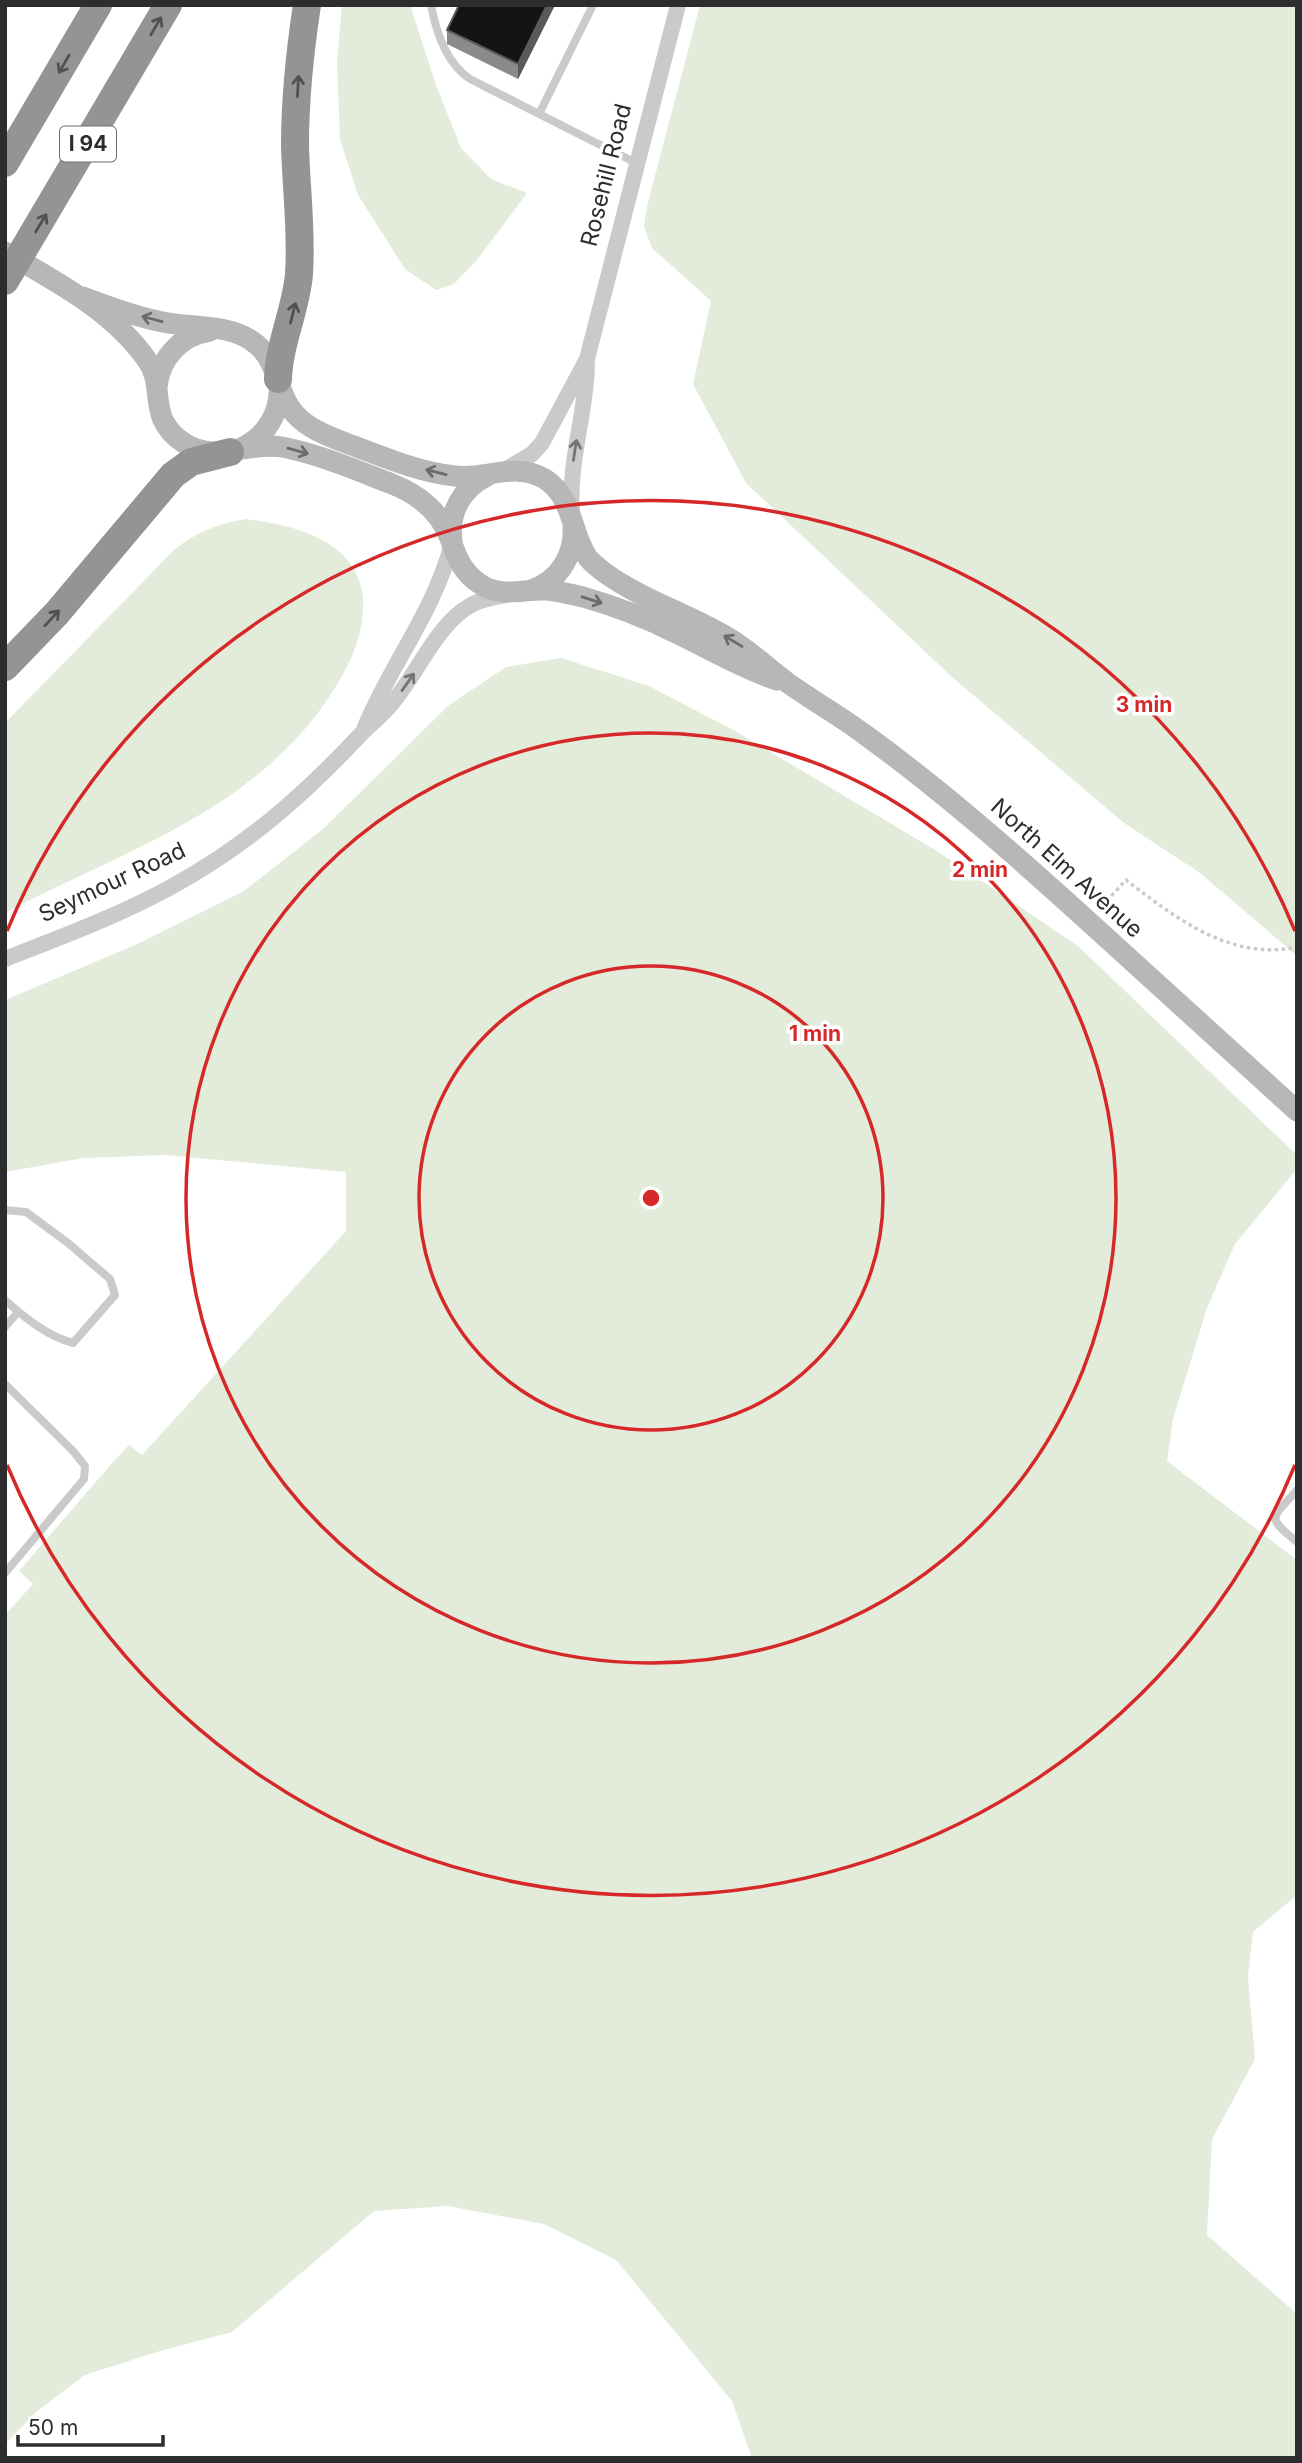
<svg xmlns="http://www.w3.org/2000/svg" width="1302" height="2463" font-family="Inter,sans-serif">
<rect width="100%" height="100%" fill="#fff"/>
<path fill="#e3ecda" d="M342,5H413L412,11L436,85L461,148L491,179L527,193L477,260L454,284L436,290L405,269L358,195L340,139L337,62Z
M700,5H1297V956L1200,873L1124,823L952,677L746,483L693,384L711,301L652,248L644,227L647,206Z
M246,519C293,525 358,540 363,598C365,631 352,661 335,688C258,811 126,849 5,913V723L175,549C197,532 219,523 246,519Z
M561,658L649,686L737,732L937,851L1078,946L1297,1155V1169L1235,1244L1207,1308L1173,1419L1167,1461L1297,1560V1895L1253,1932L1248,1977L1255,2059L1212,2139L1207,2235L1297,2314V2458H752L732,2401L616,2260L544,2224L448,2206L374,2211L232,2332L160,2351L85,2375L36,2412L5,2444V1615L33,1584L19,1571L113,1462L129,1445L142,1455L346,1231V1172L166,1155L84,1158L5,1172V1000L135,945L244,891L324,828L449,705L506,667Z"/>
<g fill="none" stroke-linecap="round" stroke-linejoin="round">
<path stroke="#cacaca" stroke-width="3.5" stroke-dasharray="3.5 3.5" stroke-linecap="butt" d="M1102,906L1126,880C1176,918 1230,961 1297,947"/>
<path stroke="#cacaca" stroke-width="8" d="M431,5C436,32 446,63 470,79L636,163
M539,114L593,5
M5,1210L26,1212L68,1243L110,1279L115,1295L73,1343C47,1336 25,1318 5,1300
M5,1327L18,1312
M5,1384L73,1451L85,1466L84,1479L5,1573
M1297,1490C1272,1519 1265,1516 1297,1542"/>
<path stroke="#cacaca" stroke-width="16" d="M503,471L532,454L542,443L587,359L678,5
M572,513C568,462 586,415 587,365
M365,727C391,664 435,610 452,543
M5,959C61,937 118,916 171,887C246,846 303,796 361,734C370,725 380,717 388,708C416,678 435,625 471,605C482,599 495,597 507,595"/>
<path stroke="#b7b7b7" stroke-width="21" d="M5,252C56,282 112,310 147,360C167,387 145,417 184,443C216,464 249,441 282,447C319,454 358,471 392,484C420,495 441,512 451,541C457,558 463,573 480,584C501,598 523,589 546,590C558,591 571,594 583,597C615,606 646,618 676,633C710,649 741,668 777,680
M83,297C109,307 136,317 163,322C191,328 228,324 252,341C276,357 275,383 289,406C301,426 325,435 346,443C381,456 418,472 455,476C486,480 515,461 545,479C574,498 570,532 588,558C593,564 600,569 605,573C643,600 688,614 727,637C750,650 767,668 788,683C813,701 840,716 864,734C947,794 1023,862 1099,931C1165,991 1231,1051 1297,1111
M157,387C160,358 181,335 210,331
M241,448C266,437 281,412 279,385
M452,541C448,513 462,488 487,476
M531,590C559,581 575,555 573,526"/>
<path stroke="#949494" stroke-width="28" d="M5,163L98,5
M5,281L168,5
M278,379C279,343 296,310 299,274C302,231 296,188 295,145C295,98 300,51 307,5
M5,667L57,613L173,475L191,462L230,452"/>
</g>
<path fill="#8a8a8a" d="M459,5H555L518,79L447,44V30Z"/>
<path fill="#5a5a5a" d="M547,5H555L518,79V64Z"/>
<path fill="#141414" stroke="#5a5a5a" stroke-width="2" d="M459,5H547L518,64L447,30Z"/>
<defs><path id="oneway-shaft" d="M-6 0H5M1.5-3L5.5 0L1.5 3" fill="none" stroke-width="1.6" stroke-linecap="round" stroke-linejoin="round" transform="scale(1.75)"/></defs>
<g stroke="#515151">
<use href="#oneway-shaft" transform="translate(156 26) rotate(-60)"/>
<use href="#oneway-shaft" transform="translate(64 64) rotate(120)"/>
<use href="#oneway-shaft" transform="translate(298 86) rotate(-87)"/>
<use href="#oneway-shaft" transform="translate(41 223) rotate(-59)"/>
<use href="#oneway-shaft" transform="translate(293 313) rotate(-76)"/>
<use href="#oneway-shaft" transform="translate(52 618) rotate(-47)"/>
</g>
<g stroke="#6b6b6b">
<use href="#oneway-shaft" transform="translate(152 319) rotate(-165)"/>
<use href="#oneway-shaft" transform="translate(298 451) rotate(16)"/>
<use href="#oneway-shaft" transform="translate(436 472) rotate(-166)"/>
<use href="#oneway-shaft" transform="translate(592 600) rotate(17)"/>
<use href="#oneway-shaft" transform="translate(733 641) rotate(-149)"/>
</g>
<g stroke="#747474">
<use href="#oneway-shaft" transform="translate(575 450) rotate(-81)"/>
<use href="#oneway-shaft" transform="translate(408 682) rotate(-55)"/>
</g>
<g fill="none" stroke="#d62828" stroke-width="3.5">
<circle cx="651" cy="1198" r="232"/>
<circle cx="651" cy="1198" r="465"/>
<path d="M1295 1465A697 697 0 0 1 7 1465M7 931A697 697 0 0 1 1295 931"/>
</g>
<g text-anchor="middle" stroke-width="7" stroke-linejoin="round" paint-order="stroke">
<rect fill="#fff" stroke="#6c6c6c" stroke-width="2" x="60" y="126.5" width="56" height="35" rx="5"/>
<g font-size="21" font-weight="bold" fill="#2d2d2d">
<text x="88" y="151">I 94</text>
</g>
<g font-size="23" fill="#2d2d2d" stroke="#fff">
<text transform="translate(606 175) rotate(-76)" y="8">Rosehill Road</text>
<text transform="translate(1067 868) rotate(42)" y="8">North Elm Avenue</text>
<text transform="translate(112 882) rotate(-25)" y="8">Seymour Road</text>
</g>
</g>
<circle cx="651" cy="1198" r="10" fill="#d62828" stroke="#fff" stroke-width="3.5"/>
<g font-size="21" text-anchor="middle" font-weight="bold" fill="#d62828" stroke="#fff" stroke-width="7" stroke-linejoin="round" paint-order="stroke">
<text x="1144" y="712">3 min</text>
<text x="980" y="877">2 min</text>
<text x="815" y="1041">1 min</text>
</g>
<rect width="1302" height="2463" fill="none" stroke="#2d2d2d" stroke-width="14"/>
<path d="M18 2435v10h145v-10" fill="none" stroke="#2d2d2d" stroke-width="3.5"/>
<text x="28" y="2435" font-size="21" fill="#2d2d2d" stroke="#ffffff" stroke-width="5" paint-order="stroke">50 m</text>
</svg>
